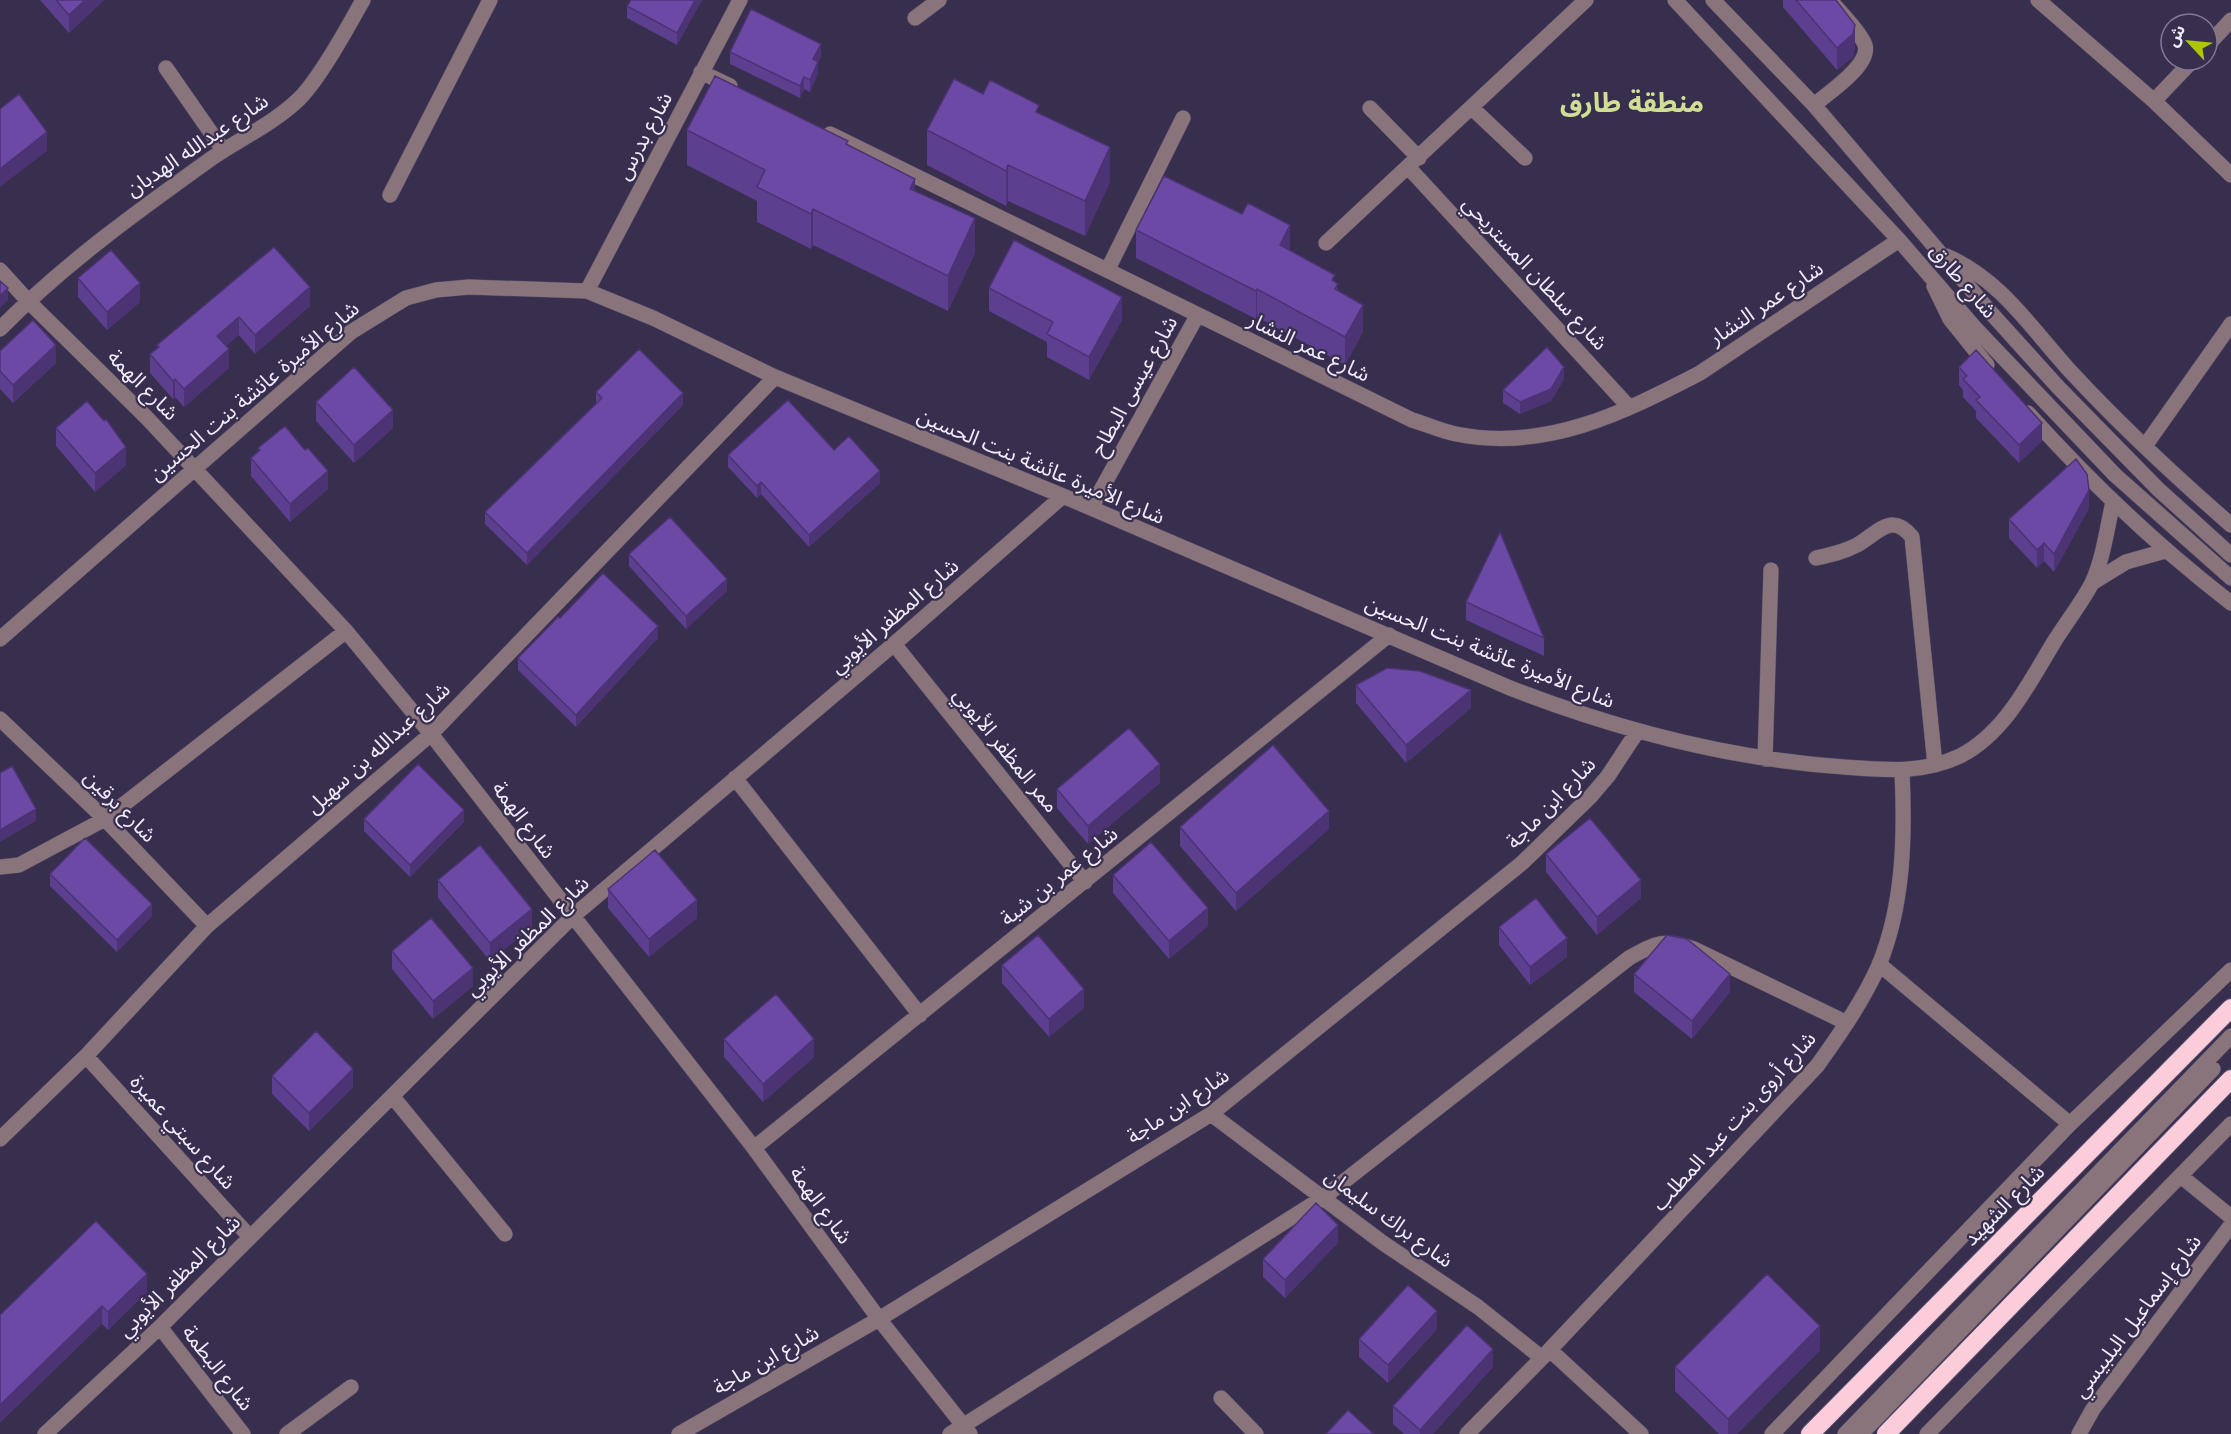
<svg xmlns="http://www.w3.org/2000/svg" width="2231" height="1434" font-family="'PT Sans','Noto Sans Arabic',sans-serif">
<rect width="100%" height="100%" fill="#382e4e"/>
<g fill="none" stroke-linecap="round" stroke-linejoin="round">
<defs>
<path id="minor" d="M1675,0L1899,240L1975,328L2115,475L2231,578
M1713,0L1814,105L1992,314L2058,387L2158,489L2231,555
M2038,0L2154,101L2231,175
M915,18L939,0
M2207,46L2231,20
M166,68L223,150
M701,72L730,86
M2154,101L2193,60
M1814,105C1828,93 1871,65 1865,45C1861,33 1839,11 1830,0
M1370,108L1419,158
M1472,108L1525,158
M830,134L1412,420C1426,424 1441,431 1456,434C1545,452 1623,413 1700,373L1899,240
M1409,168L1629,407
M390,195L490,0
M1326,243L1586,0
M1946,256C2001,279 2033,331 2072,373C2122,427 2176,477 2231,525
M1108,269L1183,118
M0,270L28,301L147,418L346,631L431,734L754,1148L879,1319L970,1434
M1934,286L1950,319L1987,365
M587,291L740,0
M0,329C64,264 138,211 212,158C241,138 273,124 299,99C320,78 348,27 363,0
M2028,413C2091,483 2157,546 2231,603
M2145,446L2231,324
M1091,508L1197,316
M1816,558C1830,555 1844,552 1857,545C1877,534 1891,511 1912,537L1935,765
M2092,583L2126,562L2165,551
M0,639L351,332L406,298L436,290L469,287L587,291L653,318L775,377L1063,496L1510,688C1618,730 1728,759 1844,767C1885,770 1922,774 1960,756C2005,733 2029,683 2054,642C2066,623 2080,605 2091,585C2103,561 2107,528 2113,502
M894,644L1085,882
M0,719L105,819L207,926
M1765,759L1771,570
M735,778L920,1015
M0,867L19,865L105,819L346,631
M1879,964L2070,1124
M86,1056L249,1236
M393,1097L505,1234
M1211,1114L1383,1243L1478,1307L1542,1358
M0,1139L86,1056L207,926L431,734L775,377
M754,1148L1389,635
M2182,1177L2231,1217
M160,1327L243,1434
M1550,1350L1641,1434
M1221,1398L1256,1434
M45,1434L160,1327L572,917L894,644L1063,496
M287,1434L351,1387
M679,1434L879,1319L1211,1114L1522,863L1591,796L1608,776L1637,732
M950,1434L1324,1197L1629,958C1656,943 1664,938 1694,949L1847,1023
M1467,1434L1542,1358L1817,1066C1840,1034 1863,1001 1879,965C1904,904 1905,835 1902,771
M1772,1434L2070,1124L2231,970
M1845,1434L2231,1036
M1861,1434L2213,1069
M1927,1434L2231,1124
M2079,1434L2093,1409L2231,1225"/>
<path id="highway" d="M1810,1434L2231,1008
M1886,1434L2231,1079"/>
</defs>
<use href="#minor" stroke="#554c6a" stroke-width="16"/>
<use href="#highway" stroke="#554c6a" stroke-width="20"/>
<use href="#minor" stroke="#88747a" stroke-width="15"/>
<use href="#highway" stroke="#fbccda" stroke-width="18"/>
</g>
<path fill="#5c3f8e" d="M40,0H104L69,33Z
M702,0L677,45L627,18V6Z
M1783,0H1836L1855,47L1853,57L1837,70L1783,7Z
M730,52L821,56L818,62V74L810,92L804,89L800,98L730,64Z
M983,94L1039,114L1110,182L1085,236L1008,201L1006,206L927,165V130Z
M687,130L848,145L915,191L975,253L948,311L813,245L811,249L757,222V201L687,165Z
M1136,230L1290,250L1335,282L1338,291L1363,332L1345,365L1257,317L1256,319L1136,258Z
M274,247L310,306L255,354L239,335L226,346L229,368L184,407L175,397L173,399L150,373V354L157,349V345Z
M78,278L140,302L107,330L78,297Z
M989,288L1122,320L1089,380L1047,357V342L989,311Z
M0,351L56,363L13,403L0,389Z
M1959,367L2042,441L2019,463L1976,418V411L1963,397V390L1959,385Z
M1564,379L1551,401L1520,414L1503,403V390Z
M596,392L683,405L527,565L485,524V512L596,403Z
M316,402L393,428L354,463L316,421Z
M56,428L126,465L95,492L56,446Z
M258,448L328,489L290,522L251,476V458L258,452Z
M834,450L880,483L809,547L761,494L757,498L728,467V455Z
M2089,508L2054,572L2044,561L2037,568L2009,538V519Z
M629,554L727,591L686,629L629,566Z
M1466,602L1544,638V656L1466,620Z
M560,618L658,638L576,727L518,670V658Z
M1356,685L1471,708L1406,763L1356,703Z
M1160,783L1088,844L1057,808V789Z
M364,819L464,822L410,877L364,831Z
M1180,827L1329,829L1236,911L1180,846Z
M1546,854L1641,898L1597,935L1546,872Z
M50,874L152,916L117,952L50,886Z
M1113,875L1208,926L1169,959L1113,893Z
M438,880L532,927L490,961L438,898Z
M608,889L697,918L649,957L608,908Z
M1499,927L1567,957L1530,985L1499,945Z
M392,951L473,986L433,1019L392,969Z
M1002,965L1084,1008L1049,1037L1002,983Z
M1634,974L1730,992L1692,1039L1634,992Z
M724,1039L814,1057L763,1102L724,1057Z
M272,1076L353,1087L309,1131L272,1094Z
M1338,1243L1285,1298L1263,1277V1259Z
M147,1292L108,1330L102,1324L0,1315Z
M1437,1329L1388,1383L1359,1357V1339Z
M1820,1350L1737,1434H1719L1675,1391V1367Z
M1493,1367L1433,1434H1404L1393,1424V1406Z"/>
<path fill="#4b3374" d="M85,0H104L69,33V15Z
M695,0H702L677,45V33Z
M1855,25V47L1853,57L1837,70V48Z
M821,44V56L813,72V59Z
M818,62V74L810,92V80Z
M804,77V89L800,98V86Z
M47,132V151L0,187V169Z
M1110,147V182L1085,236V201Z
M1008,165V201L1006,206V171Z
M915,179V214L910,189Z
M813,209V245L811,249V214Z
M975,218V253L948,311V276Z
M1290,225V252L1280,245Z
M140,283V302L107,330V312Z
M310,287V306L255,354V335Z
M8,288V300L0,308V296Z
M1257,289V317L1256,319V291Z
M1122,297V320L1089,380V357Z
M1363,305V332L1345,365V337Z
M239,317V335L217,354V336Z
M56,345V363L13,403V385Z
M229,349V368L184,407V389Z
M1564,367V379L1551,401L1520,414V402Z
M175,379V397L173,399V381Z
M683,393V405L527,565V553Z
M393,410V428L354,463V445Z
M2042,423V441L2019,463V445Z
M126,447V465L95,492V473Z
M328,471V489L290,522V504Z
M880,471V483L809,547V535Z
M761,482V494L757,498V486Z
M2089,490V508L2054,572V554Z
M2044,543V561L2037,568V550Z
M727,579V591L686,629V616Z
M658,626V638L576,727V715Z
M1471,690V708L1406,763V745Z
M1160,764V783L1088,844V826Z
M36,809V821L0,842V830Z
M464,810V822L410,877V865Z
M1329,811V829L1236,911V893Z
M1641,880V898L1597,935V917Z
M697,900V918L649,957V939Z
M152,904V916L117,952V940Z
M1208,908V926L1169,959V941Z
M532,909V927L490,961V943Z
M1567,938V957L1530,985V967Z
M473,968V986L433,1019V1001Z
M1730,974V992L1692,1039V1021Z
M1084,989V1008L1049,1037V1019Z
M814,1039V1057L763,1102V1084Z
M353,1069V1087L309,1131V1113Z
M1338,1225V1243L1285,1298V1280Z
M147,1274V1292L108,1330V1312Z
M102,1306V1324L0,1423V1405Z
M1437,1311V1329L1388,1383V1365Z
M1820,1326V1350L1737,1434H1728V1419Z
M1493,1349V1367L1433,1434H1420V1430Z"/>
<path fill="#6b49a5" stroke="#4b3374" stroke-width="1.5" d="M56,0H85L69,15Z
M631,0H695L677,33L627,6Z
M1796,0H1836L1855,25L1853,34L1837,48Z
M751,9L821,44L813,59L818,62L810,80L804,77L800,86L730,52Z
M715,76L848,141L846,144L915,179L910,189L975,218L948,276L813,209L811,214L757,187L765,170L687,130Z
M954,79L983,94L990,80L1039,105L1036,112L1110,147L1085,201L1008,165L1006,171L927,130Z
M19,94L47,132L0,169V109Z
M1164,176L1242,214L1248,203L1290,225L1280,245L1335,275L1332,280L1338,284L1335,289L1363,305L1345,337L1257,289L1256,291L1136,230Z
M1014,240L1122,297L1089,357L1047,334L1053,322L989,288Z
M274,247L310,287L255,335L239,317L217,336L229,349L184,389L175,379L173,381L150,354L159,347L157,345Z
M111,250L140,283L107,312L78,278Z
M0,281L8,288L0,296Z
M33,320L56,345L13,385L0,371V351Z
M1547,347L1564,367L1551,389L1520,402L1503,390Z
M639,349L683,393L527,553L485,512L602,398L596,392Z
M1976,350L2042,423L2019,445L1976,400L1980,397L1963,379L1967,376L1959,367Z
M354,367L393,410L354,445L316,402Z
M788,400L834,450L849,436L880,471L809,535L761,482L757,486L728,455Z
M87,401L104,421L106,419L126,447L95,473L56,428Z
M285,426L305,450L308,448L328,471L290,504L251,458L260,450L258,448Z
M2076,459L2087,474L2089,490L2054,554L2044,543L2037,550L2009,519Z
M670,517L727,579L686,616L629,554Z
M1500,532L1544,638L1466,602Z
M603,573L658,626L576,715L518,658L558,617L560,618Z
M1387,668L1420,671L1471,690L1406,745L1356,685Z
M1129,728L1160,764L1088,826L1057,789Z
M1273,745L1329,811L1236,893L1180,827Z
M418,764L464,810L410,865L364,819Z
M12,766L36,809L0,830V773Z
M1590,818L1641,880L1597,917L1546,854Z
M85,838L152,904L117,940L50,874Z
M1151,842L1208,908L1169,941L1113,875Z
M480,845L532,909L490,943L438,880Z
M655,850L697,900L649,939L608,889Z
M1536,898L1567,938L1530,967L1499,927Z
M431,918L473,968L433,1001L392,951Z
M1038,935L1084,989L1049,1019L1002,965Z
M1667,935L1687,939L1730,974L1692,1021L1634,974Z
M776,994L814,1039L763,1084L724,1039Z
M316,1031L353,1069L309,1113L272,1076Z
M1316,1203L1338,1225L1285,1280L1263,1259Z
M96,1221L147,1274L108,1312L102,1306L0,1405V1315Z
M1767,1274L1820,1326L1728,1419L1675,1367Z
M1408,1285L1437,1311L1388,1365L1359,1339Z
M1467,1325L1493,1349L1420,1430L1393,1406Z
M1348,1410L1374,1434H1326Z"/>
<g text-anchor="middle" stroke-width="4.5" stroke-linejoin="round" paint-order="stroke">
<g font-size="21" fill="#f0ebfc" stroke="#382e4e">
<text transform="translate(644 136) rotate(-62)" y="7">شارع بدرس</text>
<text transform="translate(197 145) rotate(-34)" y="7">شارع عبدالله الهدبان</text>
<text transform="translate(1535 273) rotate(47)" y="7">شارع سلطان المستريحي</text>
<text transform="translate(1963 281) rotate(49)" y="7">شارع طارق</text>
<text transform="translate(1766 303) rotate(-34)" y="7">شارع عمر النشار</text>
<text transform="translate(1309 347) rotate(26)" y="7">شارع عمر النشار</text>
<text transform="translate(143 385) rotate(45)" y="7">شارع الهمة</text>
<text transform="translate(1134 386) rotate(-61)" y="7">شارع عيسى البطاح</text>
<text transform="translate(254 391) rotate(-40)" y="7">شارع الأميرة عائشة بنت الحسين</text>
<text transform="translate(1041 466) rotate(23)" y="7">شارع الأميرة عائشة بنت الحسين</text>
<text transform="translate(894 616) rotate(-41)" y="7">شارع المظفر الأيوبي</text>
<text transform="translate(1490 652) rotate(22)" y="7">شارع الأميرة عائشة بنت الحسين</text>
<text transform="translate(378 748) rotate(-42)" y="7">شارع عبدالله بن سهيل</text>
<text transform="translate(1006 750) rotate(51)" y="7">ممر المظفر الأيوبي</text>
<text transform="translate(1551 803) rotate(-46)" y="7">شارع ابن ماجة</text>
<text transform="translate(120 806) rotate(45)" y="7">شارع برقين</text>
<text transform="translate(524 820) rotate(53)" y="7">شارع الهمة</text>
<text transform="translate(1059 876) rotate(-39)" y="7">شارع عمر بن شبة</text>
<text transform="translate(527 936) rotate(-44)" y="7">شارع المظفر الأيوبي</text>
<text transform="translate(1178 1106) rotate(-34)" y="7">شارع ابن ماجة</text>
<text transform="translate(1734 1121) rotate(-48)" y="7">شارع أروى بنت عبد المطلب</text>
<text transform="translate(183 1132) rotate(48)" y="7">شارع سبتي عميرة</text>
<text transform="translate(821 1205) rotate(54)" y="7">شارع الهمة</text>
<text transform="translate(2004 1205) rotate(-45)" y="7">شارع الشهيد</text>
<text transform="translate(1389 1218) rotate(36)" y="7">شارع براك سليمان</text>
<text transform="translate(179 1276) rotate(-45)" y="7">شارع المظفر الأيوبي</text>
<text transform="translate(2137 1316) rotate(-53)" y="7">شارع إسماعيل البلبيسي</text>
<text transform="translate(766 1360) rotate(-30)" y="7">شارع ابن ماجة</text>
<text transform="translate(218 1368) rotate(52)" y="7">شارع البطمة</text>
</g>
<g font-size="27" font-weight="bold" fill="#d0df93" stroke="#382e4e">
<text x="1632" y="112">منطقة طارق</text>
</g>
</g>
<g transform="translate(2189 42) rotate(296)"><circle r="28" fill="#382e4e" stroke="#827a94" stroke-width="1.5"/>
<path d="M0-4.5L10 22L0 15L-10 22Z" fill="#aec509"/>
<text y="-9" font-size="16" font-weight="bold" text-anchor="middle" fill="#f0ebfc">ش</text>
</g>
</svg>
